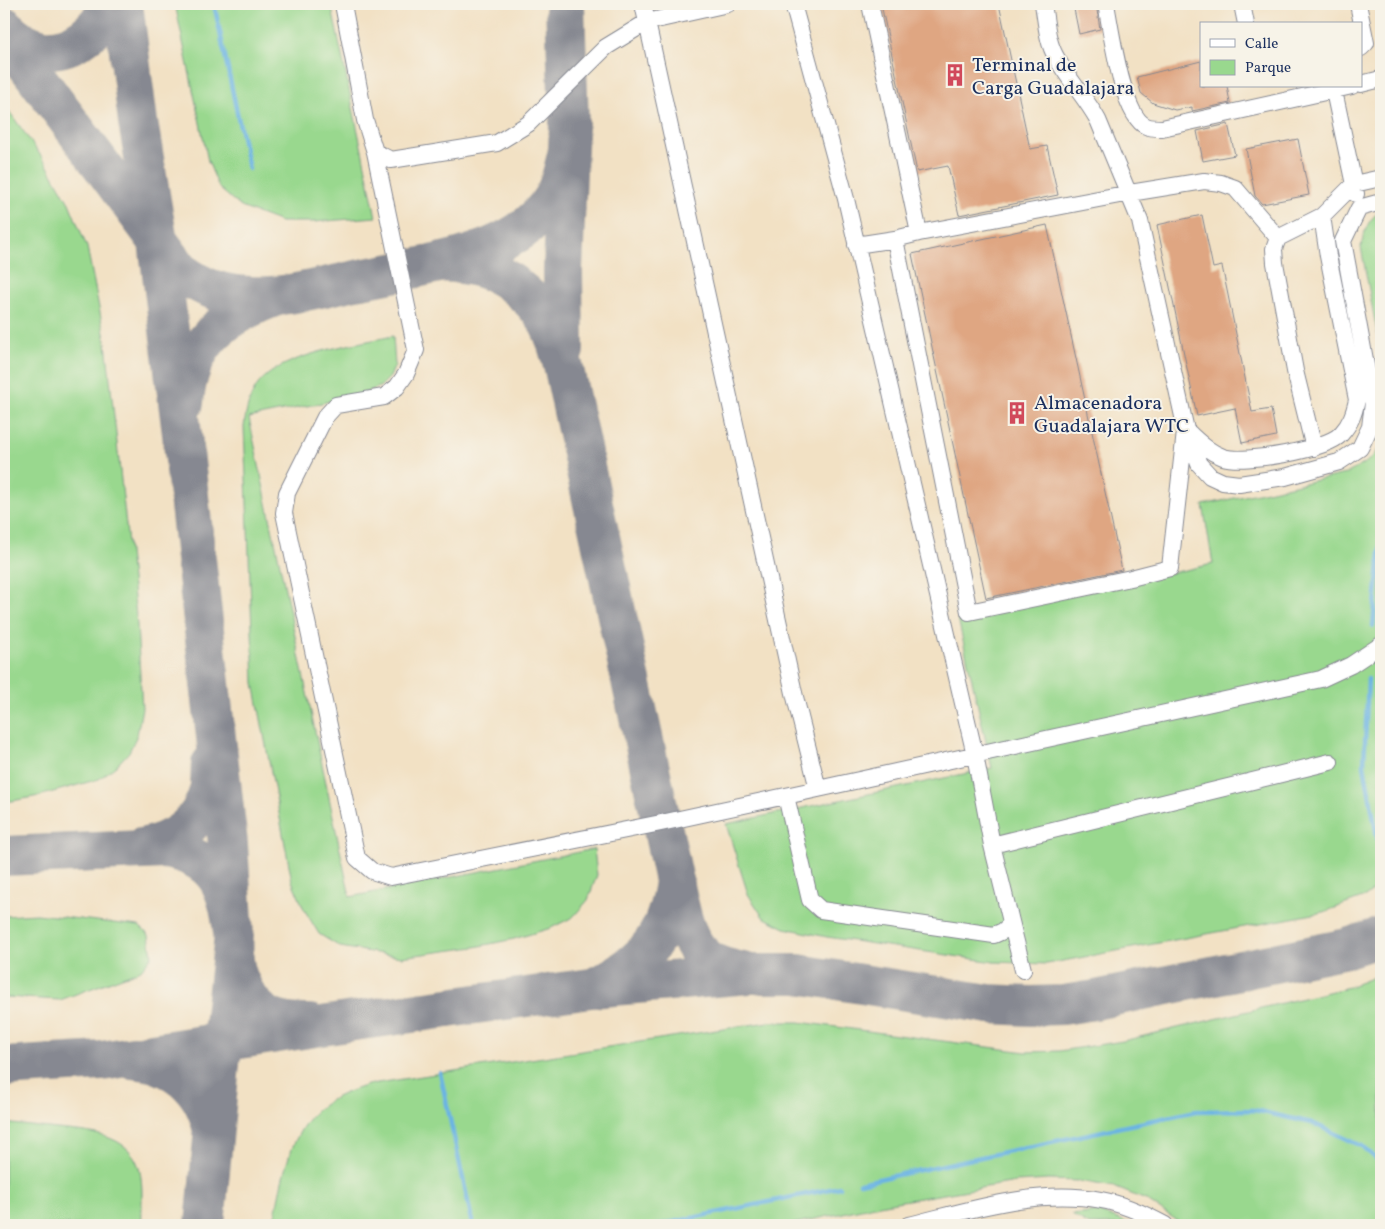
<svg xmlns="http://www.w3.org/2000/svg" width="1385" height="1229" font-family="Vollkorn,serif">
<rect width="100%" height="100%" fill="#f7f3e8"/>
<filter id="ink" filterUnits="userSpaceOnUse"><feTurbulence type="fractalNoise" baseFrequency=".02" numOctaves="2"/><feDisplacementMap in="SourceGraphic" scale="10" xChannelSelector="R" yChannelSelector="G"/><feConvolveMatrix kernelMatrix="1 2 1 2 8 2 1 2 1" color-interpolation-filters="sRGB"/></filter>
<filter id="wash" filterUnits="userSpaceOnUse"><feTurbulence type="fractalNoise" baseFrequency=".0096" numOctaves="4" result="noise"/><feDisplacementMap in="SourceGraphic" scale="20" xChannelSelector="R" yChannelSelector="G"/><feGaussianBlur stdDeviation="1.12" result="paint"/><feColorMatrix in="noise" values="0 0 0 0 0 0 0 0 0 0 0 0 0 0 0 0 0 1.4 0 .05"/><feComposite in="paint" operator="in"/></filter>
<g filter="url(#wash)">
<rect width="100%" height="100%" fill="#f2e1c4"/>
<path fill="#99d88e" stroke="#5a8476" d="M175,4H331L376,217L314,222H281L241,207L219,188L208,161Z
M4,104L46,163L69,203L87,247L106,343L137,625L142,708L137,735L129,752L116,766L99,779L39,796L12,801H4Z
M1381,211V354L1361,247C1364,233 1367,219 1381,211Z
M393,336L395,365L390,377L381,386L360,395L249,418L350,897L594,849L597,875L588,900L573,917L551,928L514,939L475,947L401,957L340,947L319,934L304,909L292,881L254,683L244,427C246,411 249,396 259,383C284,353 356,344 393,336Z
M1381,445V885L1365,897L1324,912L1047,964L994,962L827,937L785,928L763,917L748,894L726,824L992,768L958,619L1213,564L1203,505L1345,474C1360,467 1373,460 1381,445Z
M37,914L139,926L149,935L152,956L141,970L60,1000L4,997V916Z
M1381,974V1225H1184L1146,1200L1114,1187L1079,1181L1049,1180L1016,1182L884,1204L788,1225H273C281,1188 287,1138 316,1111C331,1097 352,1090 371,1084L768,1022H799L1026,1052L1059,1051L1123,1041L1349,987Z
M4,1123C22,1125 39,1127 57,1129C86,1132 129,1133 139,1168C144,1185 141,1207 142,1225H4Z
M1098,1212L1134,1225H1089L1072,1215Z"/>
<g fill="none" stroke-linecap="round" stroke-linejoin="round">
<path stroke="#6ab4e3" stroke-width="4.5" d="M214,4L249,169
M1373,626L1381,543
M1368,679L1364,765L1381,858
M440,1073L473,1225
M860,1183L1196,1111L1254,1110L1312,1123L1362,1146L1381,1163
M659,1225L840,1187"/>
<path stroke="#868891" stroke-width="40" d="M123,4L138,122L158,242L182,434L228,844L234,935L222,1043L205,1225
M4,26C14,37 29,47 45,49C72,51 101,29 108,4
M4,34L181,272C204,289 223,295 251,296C286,298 322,287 356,280C409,269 490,259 531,223C557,200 561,182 568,150
M442,262C456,263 470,264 484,269C509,277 541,304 551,329C557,341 560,356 564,369L674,881
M564,350L563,270L569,124L565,4
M184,403C188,344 222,317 274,297
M141,848C173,842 200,825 209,791C211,783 210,773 211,764
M4,856L166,849C216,858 228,886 233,933C234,942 233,951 234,960C236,981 250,1007 269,1017C281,1024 297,1024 310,1024
M597,986C646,962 667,935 674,881C680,908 684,944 710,961C721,968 734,970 747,973
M132,1059C176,1062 205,1089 213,1132
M4,1067L102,1061L347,1022L591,988L749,974H798L989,1004L1030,1006L1063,1005L1095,1000L1347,948L1381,937"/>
</g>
<g id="blocks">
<path fill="#dfa682" d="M881,4H999L1030,149L1047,146L1058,195L959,215L948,166L917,172Z
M1073,4H1096L1100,29L1079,34Z
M1201,61V86H1227L1230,103L1192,111V107L1175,110L1153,103L1141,93L1137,77Z
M1228,124L1235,155L1203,161L1197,131Z
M1298,139L1309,195L1262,204L1255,196L1246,149Z
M1202,215L1213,268L1222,266L1252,412L1271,409L1276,436L1242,443L1235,408L1197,416L1157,225Z
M1047,225L1122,570L986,598L912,254Z"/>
</g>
</g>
<g filter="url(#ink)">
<use href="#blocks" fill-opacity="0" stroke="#868891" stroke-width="1"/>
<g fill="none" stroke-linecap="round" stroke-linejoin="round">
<defs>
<path id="minor" d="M343,4L365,120L375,152L416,350L406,374L397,387L384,397L336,405L325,417L287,493L284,513L357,858L372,871L391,877L661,823L818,789L794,693L643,4
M793,4L846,199L975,755L992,845L1023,970
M870,4L919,233L1130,193L1204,181L1221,183L1235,188L1278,238
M1043,4C1046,21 1047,42 1056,57C1068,79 1086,98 1098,120L1140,221L1186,430L1199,464L1210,476L1223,482L1239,484L1285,477L1339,462L1360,448L1370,427L1373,403L1343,241L1359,208L1381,202
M1106,4C1111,29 1122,116 1146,126C1150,128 1157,128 1162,128L1352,86
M1242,4L1246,24
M1358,4L1366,43L1361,48
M1361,84L1381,79
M1334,91L1356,194
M375,152L391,160L497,143L528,124L606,47L647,22L728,4
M919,233L895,239L969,612L1131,578L1170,568L1185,432
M856,245L895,239
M1189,433C1200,443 1209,452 1223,457C1244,464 1326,450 1341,434C1351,423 1354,413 1357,400L1328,256L1322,216
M1314,448L1295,371L1275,263L1274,249L1278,238L1322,216L1354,184L1381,178
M818,789L1321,679L1351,665L1381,645
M786,796L810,900L821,910L994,935L1003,931L1011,924
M992,845L1330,762
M909,1225C970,1210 1037,1188 1101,1200C1124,1204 1145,1214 1165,1225"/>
</defs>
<use href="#minor" stroke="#868891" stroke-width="18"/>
<use href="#minor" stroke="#fff" stroke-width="16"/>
</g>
</g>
<defs>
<symbol id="building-bare" viewBox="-9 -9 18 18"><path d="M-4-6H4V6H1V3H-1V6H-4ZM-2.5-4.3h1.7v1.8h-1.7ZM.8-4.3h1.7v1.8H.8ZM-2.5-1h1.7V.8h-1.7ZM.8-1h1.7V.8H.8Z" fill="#d1495b" stroke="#f7f3e8" stroke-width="2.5" paint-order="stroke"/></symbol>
</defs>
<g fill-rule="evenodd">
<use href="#building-bare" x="939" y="59" width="32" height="32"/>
<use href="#building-bare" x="1001" y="397" width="32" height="32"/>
</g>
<g text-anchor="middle" stroke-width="4" stroke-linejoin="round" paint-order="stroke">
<g font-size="20" fill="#1b2f5e" stroke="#f7f3e8" text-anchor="start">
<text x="972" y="71">Terminal de<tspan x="972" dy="23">Carga Guadalajara</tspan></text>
<text x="1034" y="409">Almacenadora<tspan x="1034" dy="23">Guadalajara WTC</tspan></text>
</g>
</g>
<rect width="1385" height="1229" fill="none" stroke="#f7f3e8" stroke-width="20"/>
<rect x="1200" y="22" width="162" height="65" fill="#f7f3e8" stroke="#9fa5b1"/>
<rect x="1210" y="39" width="25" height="8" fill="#ffffff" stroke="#9fa5b1"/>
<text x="1245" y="48" font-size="15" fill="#1b2f5e">Calle</text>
<rect x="1210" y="60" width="25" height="15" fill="#99d88e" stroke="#9fa5b1"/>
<text x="1245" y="72" font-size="15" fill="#1b2f5e">Parque</text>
</svg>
